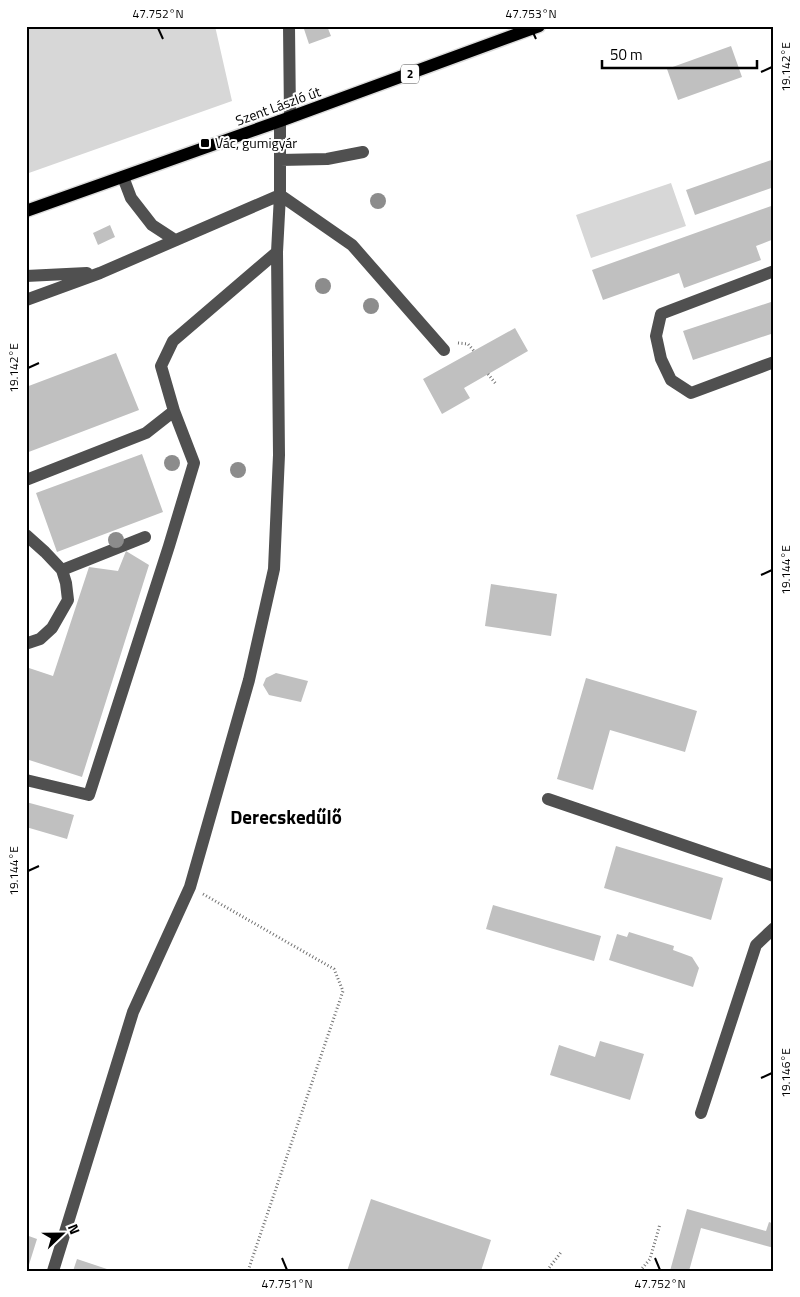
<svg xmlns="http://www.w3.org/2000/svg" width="800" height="1297" font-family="'Titillium Web',sans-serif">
<rect width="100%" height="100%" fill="#fff"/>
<path fill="#d7d7d7" d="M26,26H215L232,101L26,174Z
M671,183L686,226L591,258L576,215Z"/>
<path fill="#c0c0c0" d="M303,26H327L331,36L309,44Z
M731,46L742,77L678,100L667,69Z
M774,159V187L695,215L686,190Z
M774,205V239L756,246L761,260L684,288L679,273L603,300L592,270Z
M110,225L115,237L98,245L93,233Z
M774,301V333L693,360L683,331Z
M515,328L528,351L464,388L470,398L442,414L423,379Z
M116,353L139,410L26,453V387Z
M142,454L163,512L57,552L36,493Z
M126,551L149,565L82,777L26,759V667L53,676L89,567L118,571Z
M491,584L557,594L551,636L485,626Z
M276,673L308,681L301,702L269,695L263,685L266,678Z
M586,678L697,711L685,752L610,730L593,790L557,779Z
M26,802L74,815L67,839L26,827Z
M616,846L723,878L711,920L604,888Z
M493,905L601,936L594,961L486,929Z
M629,932L674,946L673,950L692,957L699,968L693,987L609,960L617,934L627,937Z
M600,1041L644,1054L630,1100L550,1075L559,1045L595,1057Z
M371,1199L491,1240L481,1271H347Z
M687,1209L766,1231L769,1222L774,1224V1248L701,1228L689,1271H670Z
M26,1235L37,1239L27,1271H26Z
M77,1259L110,1270V1271H73Z"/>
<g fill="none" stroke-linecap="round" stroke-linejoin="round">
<defs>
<path id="major" d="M26,211L280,121L539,26"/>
</defs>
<use href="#major" stroke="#dbdbdb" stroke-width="15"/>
<path stroke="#727272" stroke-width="3" stroke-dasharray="1 2.5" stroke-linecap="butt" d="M458,343L468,344L474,351
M488,374L496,384
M203,894L334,969L343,991L248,1271
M549,1271V1268L562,1251
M640,1271L650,1259L660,1224"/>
<path stroke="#505050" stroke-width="12" d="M289,26L290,117
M280,160L327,159L363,152
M123,177L131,198L152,225L175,240
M774,271L661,314L656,336L661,359L671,380L691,393L774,362
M26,276L87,273
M26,300L100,273L280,195L352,245L444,350
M26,480L146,433L174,411L161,366L173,341L277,252
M26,535L45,552L62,570L66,583L68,600L52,628L40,639L28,643H26
M62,570L145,537
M26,780L89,795L169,546L194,463L174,411
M548,799L774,876
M701,1113L756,945L774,928
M53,1271L133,1012L190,887L249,680L274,569L279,455L277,252L280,195V121"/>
<use href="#major" stroke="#000" stroke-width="12"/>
</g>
<g fill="#8c8c8c">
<circle cx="378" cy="201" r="8"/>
<circle cx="323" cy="286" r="8"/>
<circle cx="371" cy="306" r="8"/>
<circle cx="172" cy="463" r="8"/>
<circle cx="238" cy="470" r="8"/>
<circle cx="116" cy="540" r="8"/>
</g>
<path fill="none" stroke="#000" stroke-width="2" d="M158,28L163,39M531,28L536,39M761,72L772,67M28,368L39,363M761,575L772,570M28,871L39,866M761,1078L772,1073M282,1258L287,1270M655,1258L660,1270"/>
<rect fill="#000" stroke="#fff" stroke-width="2" x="200" y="138" width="10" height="10" rx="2.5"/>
<g text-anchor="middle" stroke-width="4" stroke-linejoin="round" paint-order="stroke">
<rect fill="#fff" stroke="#4c4c4c" stroke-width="1" x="401" y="64.5" width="18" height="19" rx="4"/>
<g font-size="12" font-weight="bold" fill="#000">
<text x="410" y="78">2</text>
</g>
<g font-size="14" fill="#000" stroke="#fff">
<text transform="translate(278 106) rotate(-20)" y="5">Szent László út</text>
</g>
<g font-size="14" fill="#000" stroke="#fff" text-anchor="start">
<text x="215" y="148">Vác, gumigyár</text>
</g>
<g font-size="19" font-weight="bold" fill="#000" stroke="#fff">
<text x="286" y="824">Derecskedűlő</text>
</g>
</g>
<rect width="800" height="1297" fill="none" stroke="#ffffff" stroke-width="55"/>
<g transform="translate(62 1234) rotate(68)" stroke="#ffffff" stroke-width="4" paint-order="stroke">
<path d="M0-4L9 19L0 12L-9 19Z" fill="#000000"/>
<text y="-8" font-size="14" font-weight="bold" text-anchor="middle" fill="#000000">N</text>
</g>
<path d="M602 60v8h155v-8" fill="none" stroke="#000000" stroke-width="2.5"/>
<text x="610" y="60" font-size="15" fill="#000000" stroke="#ffffff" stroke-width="4" paint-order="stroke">50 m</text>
<rect x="28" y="28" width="744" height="1242" fill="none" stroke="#000" stroke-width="2"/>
<g font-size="12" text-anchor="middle" fill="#000">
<text x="158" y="18">47.752°N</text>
<text x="531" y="18">47.753°N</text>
<text transform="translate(786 67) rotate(-90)" y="4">19.142°E</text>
<text transform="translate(14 368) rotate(-90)" y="4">19.142°E</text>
<text transform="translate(786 570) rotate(-90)" y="4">19.144°E</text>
<text transform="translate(14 871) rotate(-90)" y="4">19.144°E</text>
<text transform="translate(786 1073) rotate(-90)" y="4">19.146°E</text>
<text x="287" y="1288">47.751°N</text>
<text x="660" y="1288">47.752°N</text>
</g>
</svg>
